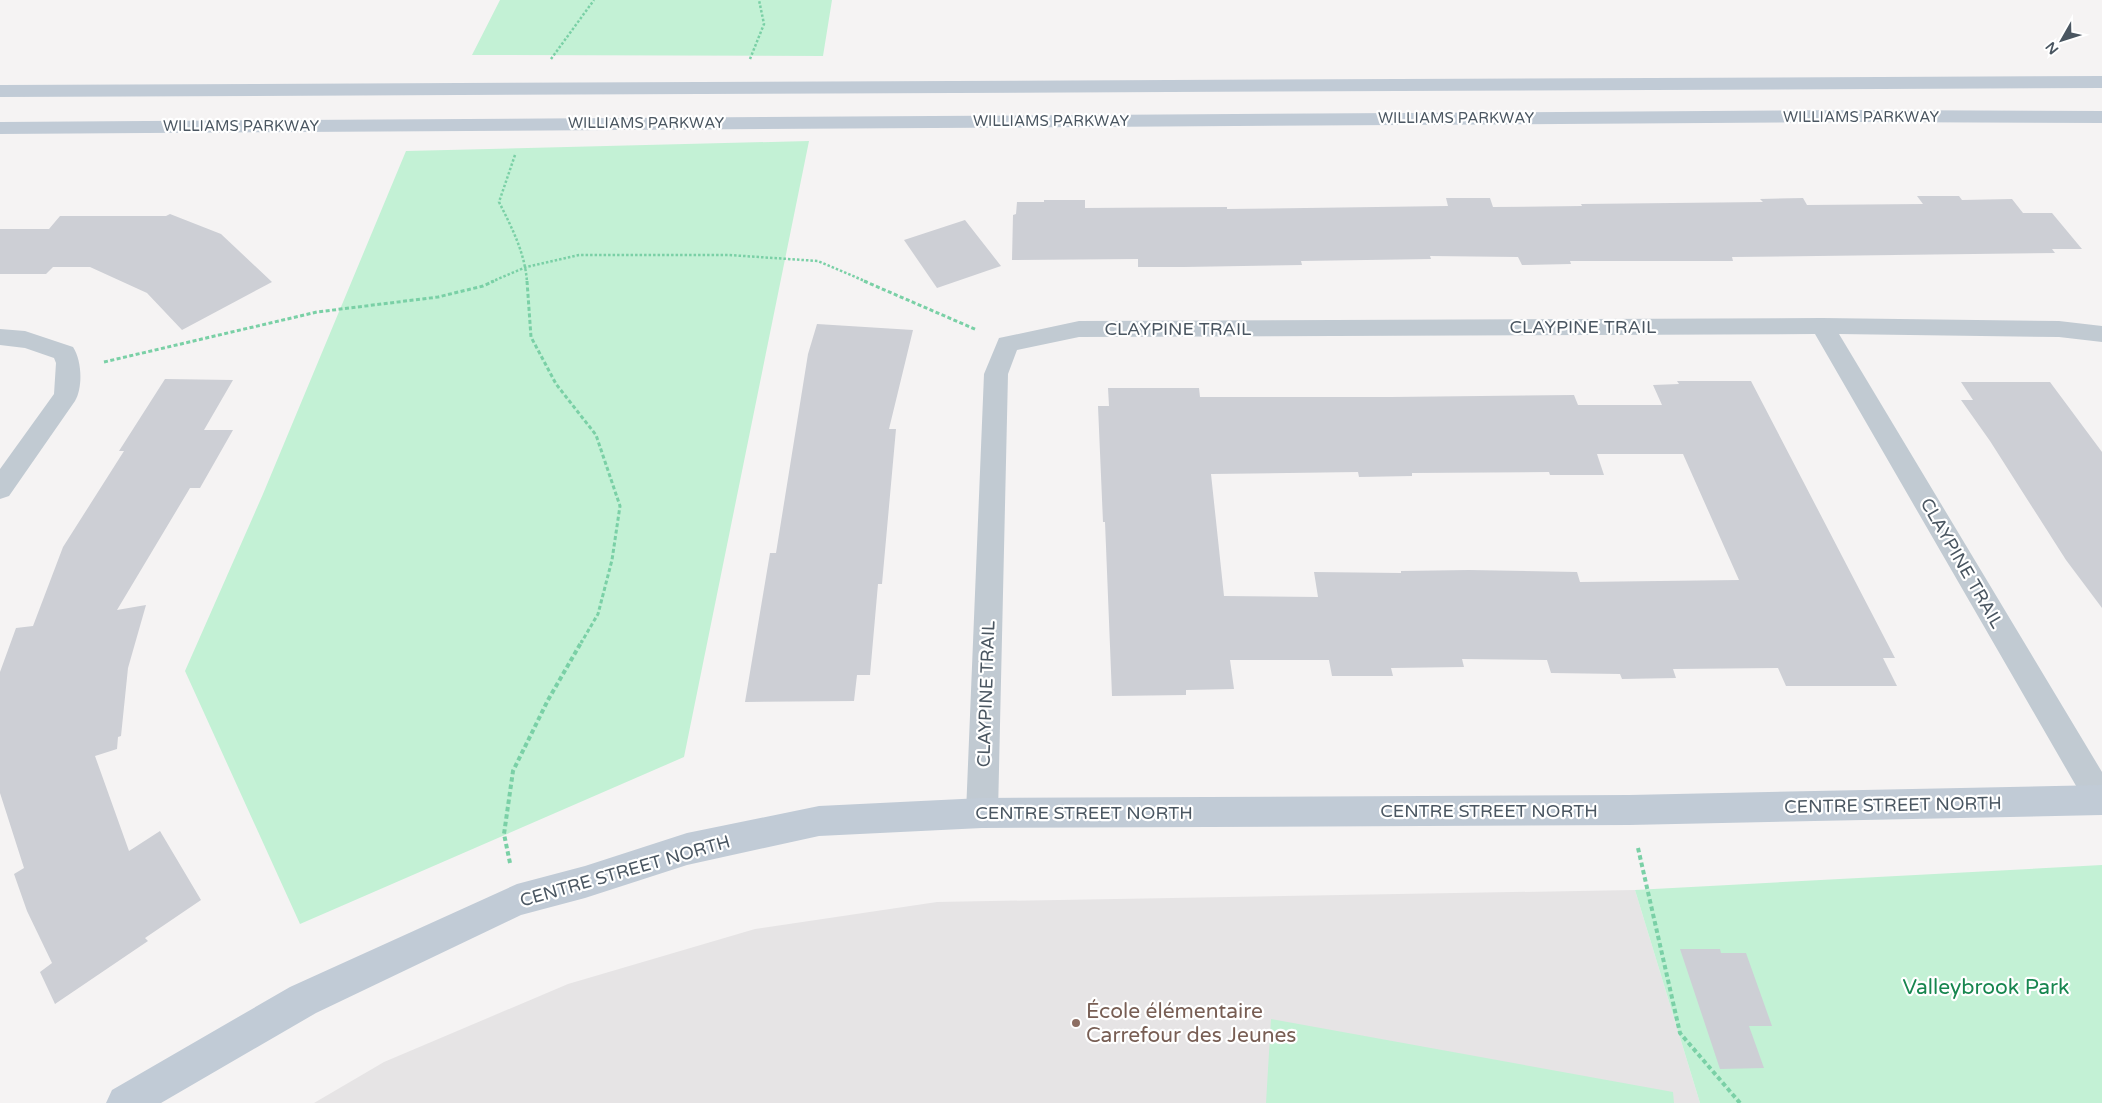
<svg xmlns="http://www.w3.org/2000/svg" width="2102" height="1103" font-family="'Varela Round',sans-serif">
<rect width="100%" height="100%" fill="#f5f3f3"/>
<path fill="#e6e4e5" d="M1635,890L1700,1103H314L384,1062L568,984L755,929L937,902Z"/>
<path fill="#c3f1d5" d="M500,0H832L823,56L472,55Z
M809,141L684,757L300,924L185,671L263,494L406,151Z
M2102,865V1103H1700L1635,890Z
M1271,1019L1673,1092L1674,1103H1266Z"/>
<path fill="#cdcfd5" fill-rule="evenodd" d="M1917,196H1959L1962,200L2012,199L2023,213H2052L2082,249H2052L2055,253L1732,257L1733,261H1570L1571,264L1522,265L1518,257L1430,256L1431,259L1301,261L1302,265L1184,267H1138V259L1012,260L1013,215L1016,214L1017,202H1044V200H1085V208L1227,207V209L1448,206L1446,198H1490L1493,207L1582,206L1581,204L1763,202L1760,199L1803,198L1807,205L1923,204Z
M170,214L221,234L272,282L182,330L147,293L90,267H53L46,274H0V229H49L60,216H166Z
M965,220L1001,266L937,288L904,240Z
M817,324L913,330L889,429H896L882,584H878L870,675H857L854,701L745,702L770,553H776L808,354Z
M165,379L233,380L204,430H233L200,488H190L117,610L146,605L128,668L121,736L118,737L117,749L95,756L129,851L160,831L201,900L145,938L148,941L55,1004L40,972L52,963L27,911L14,874L24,868L0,793V672L16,628L33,626L63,547L124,451H119Z
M1677,381H1751L1895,658H1883L1897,686H1786L1778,668L1673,669L1676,678L1622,679L1620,674L1551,673L1547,660L1462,659L1464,667L1391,668L1393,676H1332L1329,660H1230L1234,689L1186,690V695L1112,696L1105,522H1103L1098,406H1109L1108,388H1199L1200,397H1391L1574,395L1578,405H1662L1653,385L1679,384ZM1597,454H1683L1739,580L1580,582L1577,572L1469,570L1401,571V573L1314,572L1318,597L1224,596L1211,474L1358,472L1359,477L1412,476V473L1549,472L1550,475H1604Z
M1961,382H2050L2102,452V608L2066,560L1990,441L1961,400H1973Z
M1680,949H1720L1721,953H1746L1772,1026H1749L1764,1068L1720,1069Z"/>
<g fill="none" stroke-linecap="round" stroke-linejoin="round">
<path stroke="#7ad0a6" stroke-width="2.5" stroke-dasharray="2.5 2" stroke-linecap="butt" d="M551,59L594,0
M750,59L764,24L759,0
M515,155L499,202C512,228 525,253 527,282
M491,282L526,267L579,255H729L818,261L867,282"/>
<path stroke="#7ad0a6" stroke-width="3" stroke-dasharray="4 2.5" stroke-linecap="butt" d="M527,281L531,337L556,384L596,435L620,506L612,560L598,614L581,643
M864,281L977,330
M104,362L317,312L438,297L483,286L494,281"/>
<path stroke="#7ad0a6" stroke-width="4" stroke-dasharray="4.5 3" stroke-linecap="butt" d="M1638,848L1680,1033L1740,1103
M510,863L504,834L513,771L548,700L582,641"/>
<path fill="#c1cad2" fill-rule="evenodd" d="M1822,318L2059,321L2102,326V342L2059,337L1839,334L2102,772V814L2090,810L1815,334L1079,337L1017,350L1008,374L998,813L993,824L982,828L971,824L966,813L984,374L999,338L1079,321Z
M0,329L25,331L73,347C82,361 83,387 75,401L9,496L0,499V469L54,394L56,363L54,358L25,348L0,345Z"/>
<path fill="#c1cbd6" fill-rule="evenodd" d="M2102,76V88L0,97V85Z
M1860,110L2102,111V123L1860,122L0,134V122Z
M2102,785V815L1629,825L982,828L819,836L687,865L585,898L521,915L316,1013L161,1103H106L112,1090L290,987L517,884L585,866L687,833L819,806L982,798L1629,795Z"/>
</g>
<circle fill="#8d6e63" stroke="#fff" stroke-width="2" cx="1076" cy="1023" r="5"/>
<g text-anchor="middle" stroke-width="4.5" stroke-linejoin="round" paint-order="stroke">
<g font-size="15" fill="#4a5661" stroke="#fff">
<text x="1861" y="122">WILLIAMS PARKWAY</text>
<text x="1456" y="123">WILLIAMS PARKWAY</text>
<text x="1051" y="126">WILLIAMS PARKWAY</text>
<text x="646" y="128">WILLIAMS PARKWAY</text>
<text x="241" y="131">WILLIAMS PARKWAY</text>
</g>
<g font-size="18" fill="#4a5661" stroke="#fff">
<text x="1583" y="333">CLAYPINE TRAIL</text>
<text x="1178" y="335">CLAYPINE TRAIL</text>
<text transform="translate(1962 563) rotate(60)" y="6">CLAYPINE TRAIL</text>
<text transform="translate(986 694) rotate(-88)" y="6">CLAYPINE TRAIL</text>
<text transform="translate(1893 805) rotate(-1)" y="6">CENTRE STREET NORTH</text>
<text x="1489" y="817">CENTRE STREET NORTH</text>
<text x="1084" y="819">CENTRE STREET NORTH</text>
<text transform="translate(625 871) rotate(-16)" y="6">CENTRE STREET NORTH</text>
</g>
<g font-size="21" fill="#17864f" stroke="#fff">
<text x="1986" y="994">Valleybrook Park</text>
</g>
<g font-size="21" fill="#785e54" stroke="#fff" text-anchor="start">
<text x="1086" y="1018">École élémentaire<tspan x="1086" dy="24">Carrefour des Jeunes</tspan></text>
</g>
</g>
<g transform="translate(2062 40) rotate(231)" stroke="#ffffff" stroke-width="4" paint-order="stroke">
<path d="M0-4L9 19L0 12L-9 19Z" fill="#4a5661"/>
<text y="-8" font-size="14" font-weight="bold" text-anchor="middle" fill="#4a5661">N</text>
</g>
</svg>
